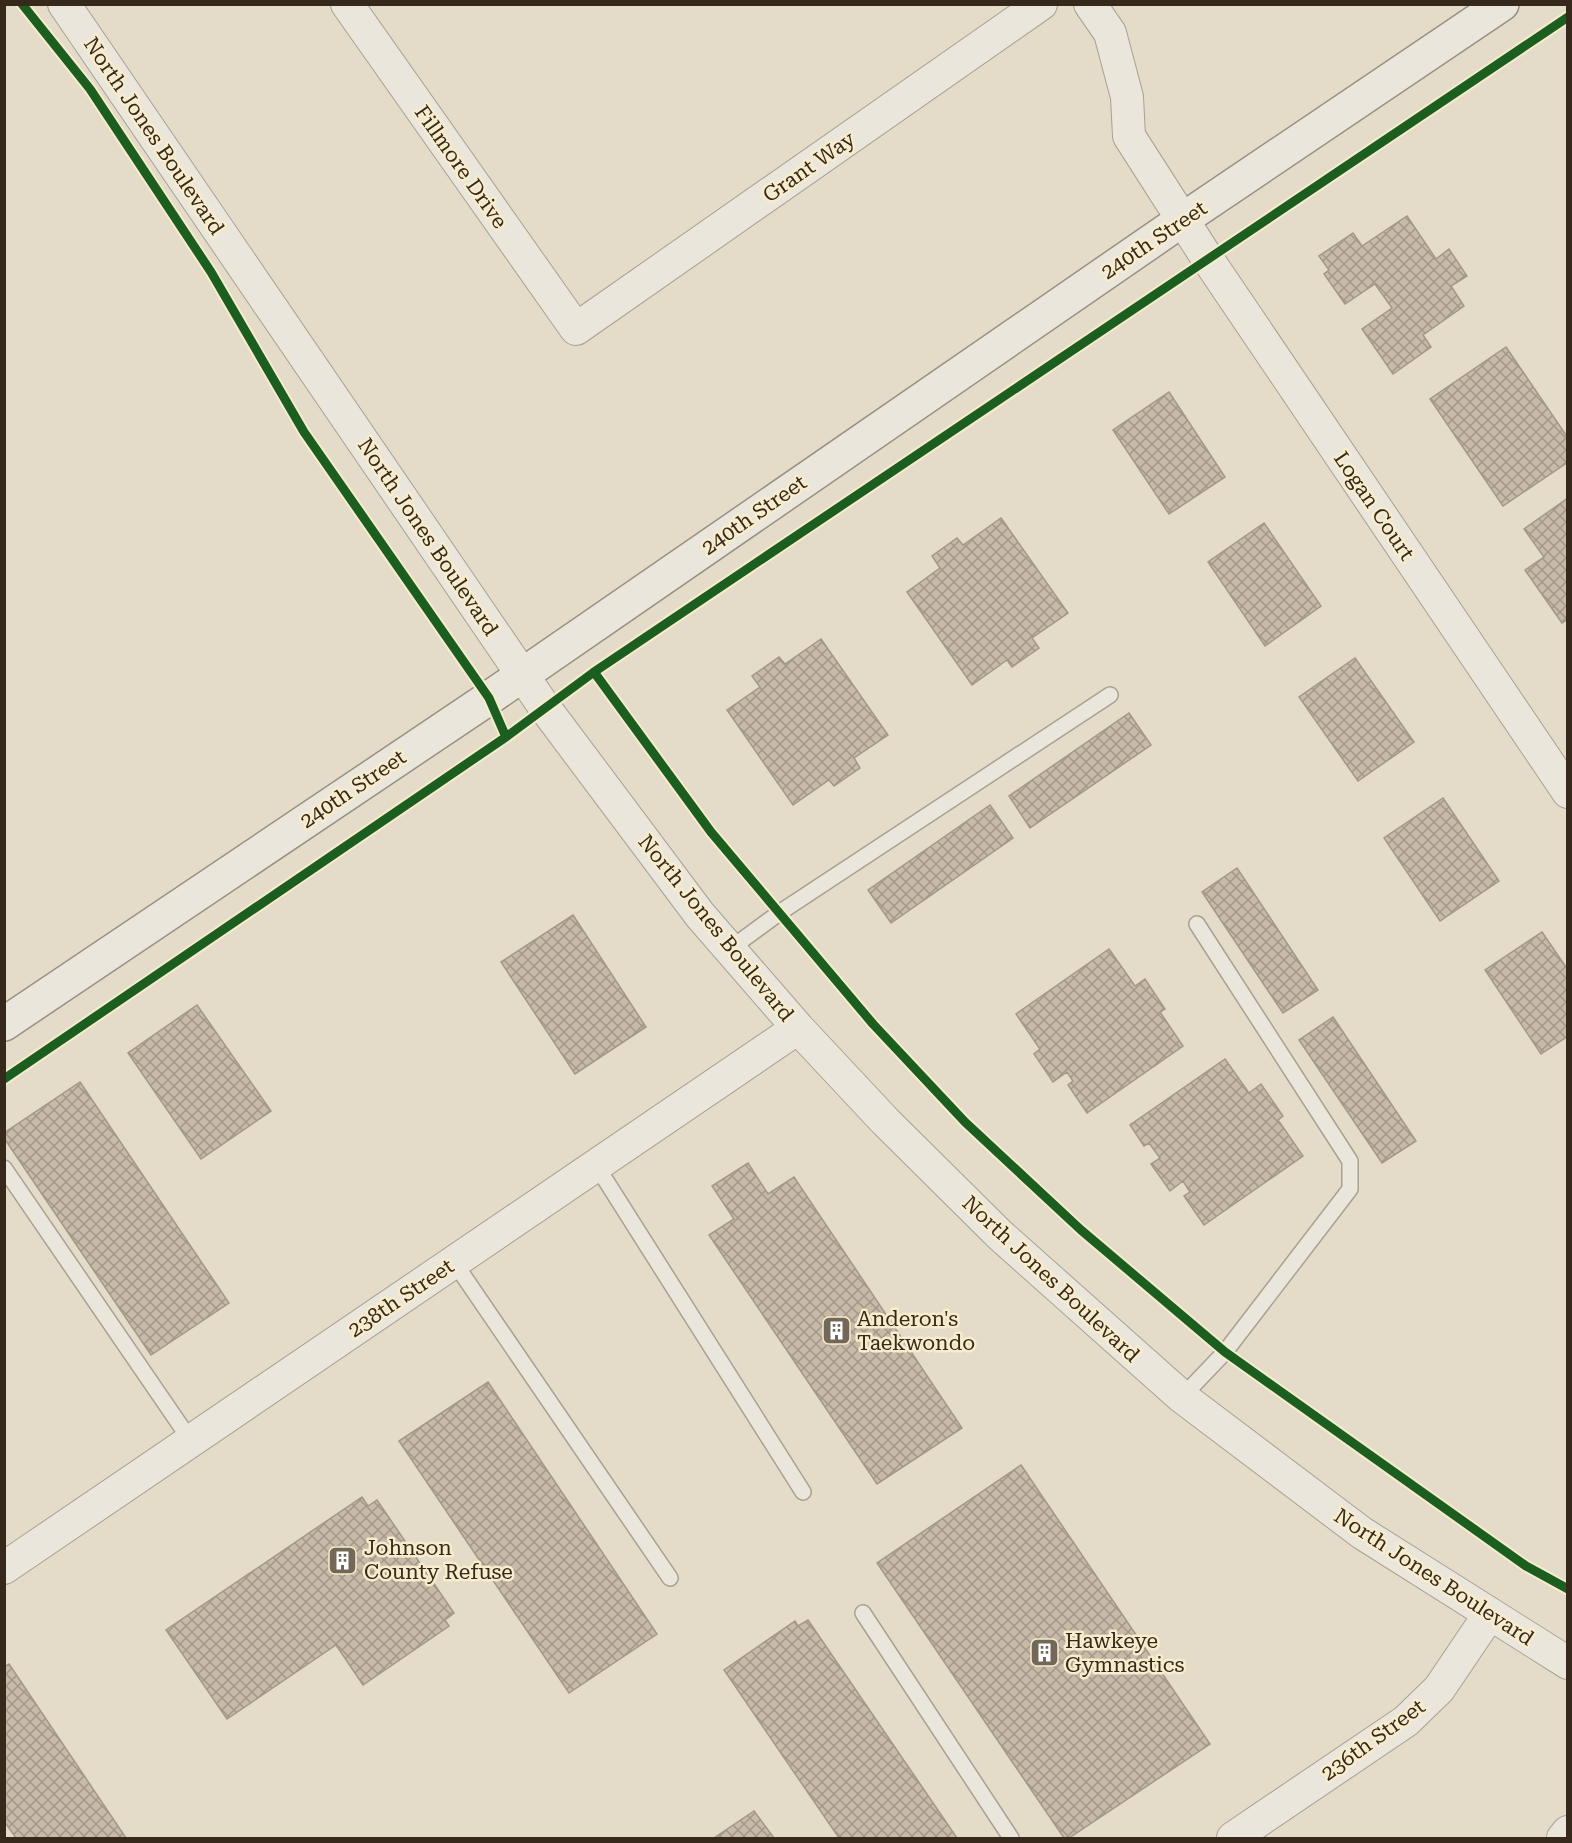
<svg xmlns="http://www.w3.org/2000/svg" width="1572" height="1843" font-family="'Roboto Serif',serif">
<defs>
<pattern id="building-cross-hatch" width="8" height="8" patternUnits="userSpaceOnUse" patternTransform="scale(1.5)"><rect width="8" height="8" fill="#c8baa9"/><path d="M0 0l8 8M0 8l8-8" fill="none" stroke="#a39789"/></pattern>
</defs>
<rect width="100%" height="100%" fill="#e4dcc8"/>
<path fill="url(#building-cross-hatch)" stroke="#a49788" stroke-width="1.5" d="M1407,216L1436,259L1449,249L1467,276L1451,286L1464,306L1423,335L1431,347L1393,374L1362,329L1392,308L1375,284L1345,304L1324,274L1329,270L1319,256L1353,233L1362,246Z
M1506,347L1568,438V462L1503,506L1430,399Z
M1169,392L1225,477L1169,514L1113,430Z
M1568,498V619L1562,623L1525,570L1544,557L1524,529Z
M1001,518L1068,613L1032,638L1039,648L1012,667L1007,660L972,685L907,592L940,568L932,556L957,538L963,545Z
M1264,523L1321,606L1265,646L1208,562Z
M821,639L888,735L854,758L860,768L834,786L829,780L793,805L727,710L760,687L752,676L779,657L785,664Z
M1355,658L1414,742L1358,781L1299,697Z
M1129,713L1151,745L1030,828L1009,796Z
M1443,798L1499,881L1440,921L1384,838Z
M990,805L1013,838L891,923L868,890Z
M1237,868L1318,990L1283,1013L1202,892Z
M573,915L646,1027L575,1074L501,962Z
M1542,932L1568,970V1036L1541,1054L1485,970Z
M1109,949L1135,986L1145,979L1165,1009L1160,1012L1183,1046L1087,1113L1068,1085L1073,1081L1067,1072L1053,1082L1034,1054L1040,1049L1016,1014Z
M197,1005L271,1111L201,1159L128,1053Z
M1333,1017L1416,1141L1382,1163L1299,1040Z
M1225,1059L1249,1093L1261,1084L1283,1116L1278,1120L1303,1156L1204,1225L1184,1196L1190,1192L1183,1181L1170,1191L1151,1164L1160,1158L1149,1143L1144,1146L1130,1125Z
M80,1082L229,1303L151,1355L4,1138V1133Z
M748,1163L768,1194L794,1177L962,1428L877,1484L709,1235L734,1219L712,1186Z
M488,1382L657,1634L569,1693L399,1441Z
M1021,1465L1210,1744L1069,1838H1064L877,1563Z
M362,1497L368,1506L377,1500L454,1613L445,1620L449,1626L363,1685L336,1645L227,1719L166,1630Z
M808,1620L957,1838H839L724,1670L795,1621L798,1626Z
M9,1664L126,1838H16L4,1821V1667Z
M754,1811L774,1838H714Z"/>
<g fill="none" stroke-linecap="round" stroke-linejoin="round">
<defs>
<path id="lane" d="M730,949L779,913L1110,695
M596,1165L803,1492
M4,1168L191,1441
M454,1262L670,1578
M1182,1397L1225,1352L1350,1189V1161L1197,924
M863,1613L1011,1838"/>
<path id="street" d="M64,4L545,708L700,915L798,1028L885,1121L1000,1235L1182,1397L1362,1533L1568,1663
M347,4L576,329L1041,4
M1090,4L1110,33L1127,97L1129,136L1209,261L1568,792
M4,1568L798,1028
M1233,1838L1406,1721L1439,1689L1489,1615
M1563,1838L1568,1832"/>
<path id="secondary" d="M4,1024L489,698L1182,220L1502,4"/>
</defs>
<use href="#lane" stroke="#a8a192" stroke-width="18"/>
<use href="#street" stroke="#a8a192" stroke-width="34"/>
<use href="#secondary" stroke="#989082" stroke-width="36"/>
<use href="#lane" stroke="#ebe6db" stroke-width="15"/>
<use href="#street" stroke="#ebe6db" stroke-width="32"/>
<use href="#secondary" stroke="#ebe6db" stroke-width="33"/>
<defs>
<path id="cycleway" d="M22,4L90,89L211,272L304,432L489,698L506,737
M594,672L711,832L873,1024L965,1122L1081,1230L1225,1352L1526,1566L1568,1589
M4,1079L506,737L594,672L1568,17"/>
</defs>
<use href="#cycleway" stroke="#f7eccc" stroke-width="13"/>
<use href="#cycleway" stroke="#1b5e20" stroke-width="9"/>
</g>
<defs>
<symbol id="building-square" viewBox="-11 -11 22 22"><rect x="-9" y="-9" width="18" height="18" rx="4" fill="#736858" stroke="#f7eccc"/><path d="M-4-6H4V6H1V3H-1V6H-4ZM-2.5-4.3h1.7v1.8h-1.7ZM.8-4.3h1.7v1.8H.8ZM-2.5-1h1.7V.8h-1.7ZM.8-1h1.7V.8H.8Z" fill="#fff"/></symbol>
</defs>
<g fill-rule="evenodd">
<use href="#building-square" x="820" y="1314" width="33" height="33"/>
<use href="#building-square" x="326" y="1544" width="33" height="33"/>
<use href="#building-square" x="1028" y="1636" width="33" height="33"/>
</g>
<g text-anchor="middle" stroke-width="5" stroke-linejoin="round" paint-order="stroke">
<g font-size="21" fill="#36291b" stroke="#f7eccc">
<text transform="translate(154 136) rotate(56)" y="7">North Jones Boulevard</text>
<text transform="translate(461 167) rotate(55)" y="7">Fillmore Drive</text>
<text transform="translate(809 167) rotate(-35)" y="7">Grant Way</text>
<text transform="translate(1154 240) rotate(-34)" y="7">240th Street</text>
<text transform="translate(1374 506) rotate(56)" y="7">Logan Court</text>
<text transform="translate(754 515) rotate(-35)" y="7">240th Street</text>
<text transform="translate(428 537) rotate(56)" y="7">North Jones Boulevard</text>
<text transform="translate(353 789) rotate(-34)" y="7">240th Street</text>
<text transform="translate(716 928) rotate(51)" y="7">North Jones Boulevard</text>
<text transform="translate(1051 1279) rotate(43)" y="7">North Jones Boulevard</text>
<text transform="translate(401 1298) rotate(-34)" y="7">238th Street</text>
<text transform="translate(1434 1577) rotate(33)" y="7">North Jones Boulevard</text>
<text transform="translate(1373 1740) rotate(-36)" y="7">236th Street</text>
</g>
<g font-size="21" fill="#36291b" stroke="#f7eccc" text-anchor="start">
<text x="857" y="1326">Anderon's<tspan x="857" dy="24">Taekwondo</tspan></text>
<text x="364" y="1555">Johnson<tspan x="364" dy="24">County Refuse</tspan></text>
<text x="1065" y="1648">Hawkeye<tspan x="1065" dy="24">Gymnastics</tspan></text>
</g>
</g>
<rect width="1572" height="1843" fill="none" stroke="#36291b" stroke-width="12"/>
</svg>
